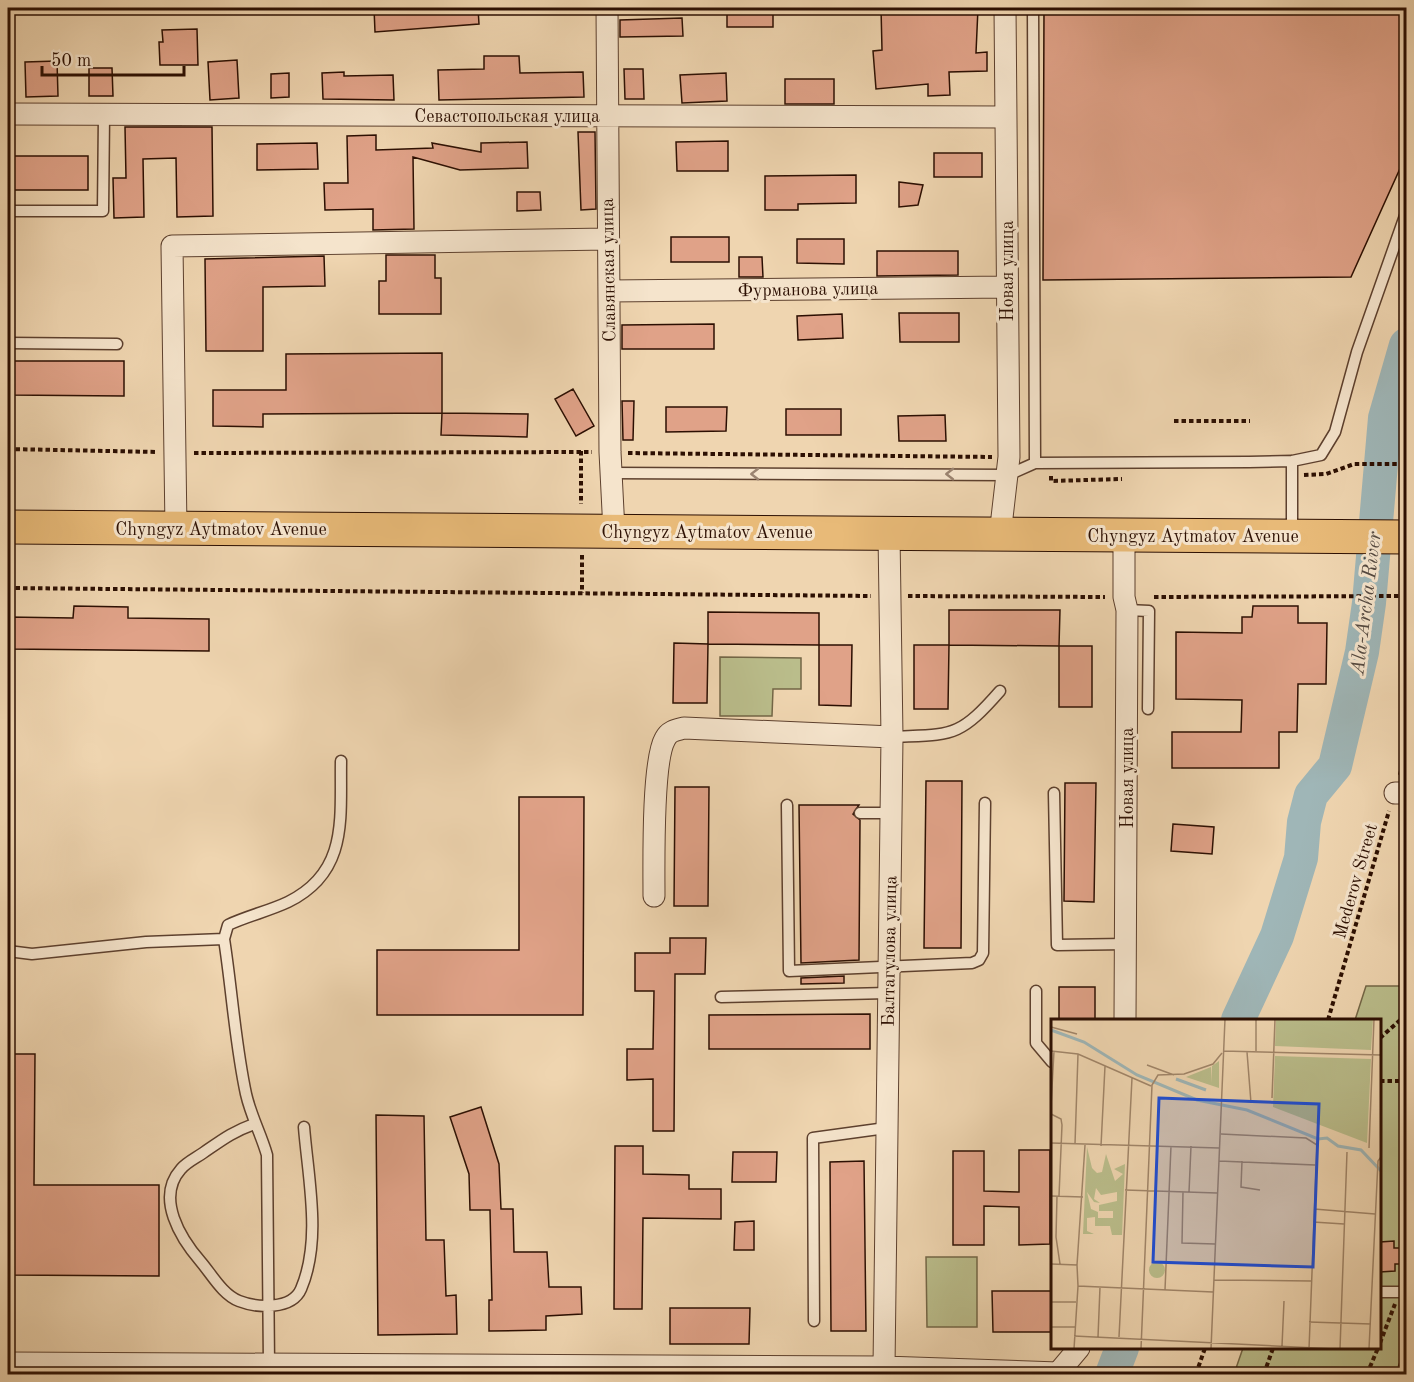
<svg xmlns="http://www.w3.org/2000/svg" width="1414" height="1382" font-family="'Old Standard TT',serif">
<rect width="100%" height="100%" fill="#efd5b0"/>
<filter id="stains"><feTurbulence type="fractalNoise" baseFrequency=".00333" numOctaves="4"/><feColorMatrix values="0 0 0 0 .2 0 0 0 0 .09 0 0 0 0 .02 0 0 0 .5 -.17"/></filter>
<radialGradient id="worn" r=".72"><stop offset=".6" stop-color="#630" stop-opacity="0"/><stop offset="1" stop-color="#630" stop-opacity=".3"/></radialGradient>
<path fill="#babd8b" stroke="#736646" stroke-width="1.5" d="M720,657L801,658V689H773L772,716H720Z
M1366,986H1406V1374H1234L1243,1348H1380V1020H1355Z
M926,1257H977V1327H927Z"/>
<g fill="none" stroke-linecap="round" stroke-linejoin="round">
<path stroke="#9fb6b7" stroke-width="34" d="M1238,1020L1277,936L1301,858L1304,822L1311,795L1335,766L1362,652L1369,603L1385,418L1406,345
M1112,1374L1122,1348"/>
</g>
<path fill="#e0a288" stroke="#2c0f02" stroke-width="1.5" d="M374,8H478L479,24L375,32Z
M727,8H773V27H727Z
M881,8H978L976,53L987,52V71L949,72L950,95L928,96V84L876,89L873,51L882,50Z
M1044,8H1407V153L1351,277L1043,280Z
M682,18L683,36L620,37V20Z
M197,29L198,65H160L159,42H163L162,30Z
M484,56H519L520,73L583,72L584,97L439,100L438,70L484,69Z
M237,60L239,98L210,100L208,62Z
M57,61L58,96L26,97L25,62Z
M89,68H112L113,96H89Z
M624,69H643L644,99H625Z
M344,72V76L393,75L394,100L323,99L322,73Z
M289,73V97L271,98V74Z
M726,73L727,101L682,103L680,75Z
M785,79H834V104H785Z
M125,127H212L213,216L177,217L176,158L143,159L144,217L114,218L113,178H126Z
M578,132H595L596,209L581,210Z
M376,135V150L433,148L432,143L481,152V143L527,142L528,168L460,170L413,157L414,229L373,230V209L325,210L324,183H348L347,136Z
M728,141V171H677L676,142Z
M317,143L318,169L257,170V144Z
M934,153H982V177H934Z
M8,156H88V190H8Z
M856,175V203L798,204V210H765V176Z
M899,182L923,185L918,205L899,207Z
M517,192H540L541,210L517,211Z
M671,237H729V262H671Z
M797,239H844V264L797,263Z
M877,251H958V275L877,276Z
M386,255H435V278H441V314H379V281H386Z
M324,256L325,286L263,287V351H206L205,259Z
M739,257H762L763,277H739Z
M899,313H959V342H900Z
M842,314L843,338L798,340L797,316Z
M714,324V349H622V325Z
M442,353V413L263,414V427L213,426V390H286V354Z
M8,361H124V396L8,395Z
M573,389L594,426L576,436L555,399Z
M622,401H634L633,440H623Z
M666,407H727L726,431L666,432Z
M786,409H841V435H786Z
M442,413L528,414L527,437L441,435Z
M945,415L946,441H899L898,416Z
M74,606L128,607V618L209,619V651L8,649V617L73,618Z
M1253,606H1298V623H1327L1326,684H1298L1297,732H1279V768H1172V732H1241L1242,700L1176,699V632L1242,633V617H1252Z
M949,610H1060L1059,646L949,645Z
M708,612L819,613V645L708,644Z
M674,643L708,644L707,703H673Z
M819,645H852L851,706L819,705Z
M914,645H949L948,709H914Z
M1059,646H1092V707H1059Z
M926,781H962L961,948H924Z
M1065,783H1096L1094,902L1064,901Z
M675,787H709L708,906H674Z
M519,797H584L583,1015H377V950H519Z
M799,805H859L853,814L860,820L859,960L801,963Z
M1173,824L1214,827L1212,854L1171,851Z
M670,938H706L705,974H675L674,1131H653V1079L627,1080V1049H653L654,991H635V953H670Z
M844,976V983L801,984V978Z
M1059,987H1095V1020H1059Z
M870,1014V1049H709V1015Z
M8,1054H35L34,1185H159V1276L8,1275Z
M481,1107L499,1164L501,1209H513L514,1252H547L549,1287H581L582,1314L546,1316V1330L489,1331V1300H492L490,1210H470L469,1174L450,1117Z
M376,1115L424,1116L426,1240H444L446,1296L456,1295L457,1334L378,1335Z
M615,1146H643V1174L689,1175V1189H721V1219L643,1218L642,1309H614Z
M1019,1150H1050V1244L1019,1245V1207L984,1206V1245H953V1151H984V1191L1019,1192Z
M733,1152H777L776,1182H732Z
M864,1161L866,1331H831L830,1162Z
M754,1221V1250H734L735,1222Z
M1394,1241V1248H1407V1264H1395V1271L1380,1272V1242Z
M992,1291H1053V1332H993Z
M670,1308H750L749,1344H670Z"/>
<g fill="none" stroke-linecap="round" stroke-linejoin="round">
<defs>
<path id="service" d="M1033,8L1035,463
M8,211H103L104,115
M8,343L117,344
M611,473L1008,475L1035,463L1249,462L1292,461L1321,455L1335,432L1357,352L1406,213
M1292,533V461
M1127,610L1149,611L1148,709
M892,737C952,734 958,739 1000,691
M1054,793L1057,945L1126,944
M787,805L789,971L972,963L979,960L983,953L985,803
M860,813H891
M8,951L32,954L146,942L224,939
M1036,991V1043L1052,1062
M721,997L888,993
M254,1124C232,1132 222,1140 203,1153C196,1158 187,1162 181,1169C155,1198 181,1239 201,1262C212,1275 223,1295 239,1301C257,1308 292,1310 301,1289C322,1240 308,1178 304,1127
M1380,1292H1406
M814,1321L813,1138L886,1128
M269,1365L267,1155C261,1134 251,1116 246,1094C235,1043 232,990 224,939L228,925C247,916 269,911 288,902C349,872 340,818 341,761"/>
<path id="minor" d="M607,8L610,452L614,531
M8,114L1006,117
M609,291L1007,287
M176,529L172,246L608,239
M1000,535L1009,457L1005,8
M1124,535V597L1127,610L1125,1020
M1395,793H1406
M654,896C654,866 652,762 665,739C669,731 676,730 684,728L892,737
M8,1363L884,1367L1058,1373L1079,1348
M884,1367L892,737L889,534"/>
<path id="primary" d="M8,527L1406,537"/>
</defs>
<use href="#service" stroke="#5d402e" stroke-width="13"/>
<use href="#minor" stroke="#5d402e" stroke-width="23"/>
<use href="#primary" stroke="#2c0f02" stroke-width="35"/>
<path stroke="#2c0f02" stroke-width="4" stroke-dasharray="4.5 3" stroke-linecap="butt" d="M1174,421H1250
M8,449L157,452
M581,451V504
M194,453L592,452
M628,453L992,457
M1304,475L1326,474L1354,464H1406
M1051,476V481L1122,479
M582,555V593
M8,588L871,596
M908,596L1105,597
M1154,597L1406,596
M1400,775L1406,749
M1328,1020L1389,811
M1380,1038L1406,1015
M1380,1081H1406
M1380,1343L1395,1304
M1196,1374L1205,1348
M1264,1374L1273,1348
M1367,1374L1378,1348
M1397,1374L1406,1349"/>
<use href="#service" stroke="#f5e4cc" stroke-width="10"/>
<use href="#minor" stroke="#f5e4cc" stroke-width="21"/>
<use href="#primary" stroke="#e8ba78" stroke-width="33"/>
</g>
<defs><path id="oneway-chevron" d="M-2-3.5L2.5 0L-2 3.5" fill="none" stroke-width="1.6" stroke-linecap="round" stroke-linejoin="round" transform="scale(1.5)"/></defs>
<g stroke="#9b8471">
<use href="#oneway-chevron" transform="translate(755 474) rotate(-180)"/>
<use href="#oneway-chevron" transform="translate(950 474) rotate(-180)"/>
</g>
<g text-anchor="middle" stroke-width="6" stroke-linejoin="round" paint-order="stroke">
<g font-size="18" fill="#2c0f02" stroke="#f5e4cc">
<text x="507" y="122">Севастопольская улица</text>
<text transform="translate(608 270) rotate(-91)" y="6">Славянская улица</text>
<text transform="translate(1007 271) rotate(-90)" y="6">Новая улица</text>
<text transform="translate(808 289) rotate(-1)" y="6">Фурманова улица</text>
<text x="221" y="535">Chyngyz Aytmatov Avenue</text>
<text x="707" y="538">Chyngyz Aytmatov Avenue</text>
<text x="1193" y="542">Chyngyz Aytmatov Avenue</text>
<text transform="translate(1127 778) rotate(-90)" y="6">Новая улица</text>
<text transform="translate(1355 881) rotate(-74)" y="6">Mederov Street</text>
<text transform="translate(889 951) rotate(-89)" y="6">Балтагулова улица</text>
</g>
<g font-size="20" font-style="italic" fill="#544941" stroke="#f5e4cc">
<text transform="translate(1365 603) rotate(-83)" y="7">Ala-Archa River</text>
</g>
</g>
<g transform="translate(1051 1019)">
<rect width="330" height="330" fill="#efd5b0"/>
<path d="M225,0H322L320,31L224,27ZM224,37L320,40L316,124L222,88ZM168,42V69L135,58L160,48V64L161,47ZM36,128L41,149L46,154L51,153L55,135L64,162L72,155L63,150L74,145L71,216H61L59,207H44V198L36,199V212L43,215H32ZM45,169L50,176L66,173V182L48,186V192H62V199H47V193L40,190L36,173L43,183L49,184L43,180ZM98 251a8 8 0 1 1 16 0a8 8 0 1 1-16 0Z" fill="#babd8b" fill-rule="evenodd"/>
<path fill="none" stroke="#9fb6b7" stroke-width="3" d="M0,11L33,23L86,56L146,81L196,91L267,120L276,119L287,127L310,131L330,152M125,60L155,71"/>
<path fill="none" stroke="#a1866a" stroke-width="1.5" d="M0,8L26,15M0,32L27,35L100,67M172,32L330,36M205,32V0M196,33L200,84M96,46L123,56M221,79L224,0M0,87L3,32M0,95L10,100L11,106L8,177M170,115L255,119L266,126L258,330M0,124L168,129M24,125L27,35M50,127L54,47M318,129L323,0M168,142L264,146M191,142L190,168L209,171M74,171L166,174M132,173L131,224L164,225M138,173L140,127M0,177L32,178M6,177L5,218L9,245M263,190L324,195M262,203L293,205M0,245L26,246L27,267L162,273M26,246L34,126M163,261L260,262M114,271L120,127M0,283H25M258,303L320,305M0,308H24M23,317L285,330M47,318L49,268M68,318L81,59M231,327L233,282M23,330L27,267M90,330L101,66L107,56L133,55L162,45L171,34M160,330L174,0M289,330L296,133M318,330L327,142L330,138"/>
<path fill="#1d4ed8" fill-opacity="0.15" stroke="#1d4ed8" stroke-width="3" d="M108,79L268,85L262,248L102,243Z"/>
<rect width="330" height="330" fill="none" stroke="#2c0f02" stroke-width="3"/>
</g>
<rect width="1414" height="1382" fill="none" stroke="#efd5b0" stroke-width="30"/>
<rect x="9" y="9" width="1396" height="1364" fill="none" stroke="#2c0f02" stroke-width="3"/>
<rect x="15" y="15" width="1384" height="1352" fill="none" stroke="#2c0f02" stroke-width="1.5"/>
<path d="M42 66v9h142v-9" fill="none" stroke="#2c0f02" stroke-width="3"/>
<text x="51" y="66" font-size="18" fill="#2c0f02" stroke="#f5e4cc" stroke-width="4.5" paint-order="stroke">50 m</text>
<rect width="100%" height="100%" filter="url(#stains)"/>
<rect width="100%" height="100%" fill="url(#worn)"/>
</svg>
